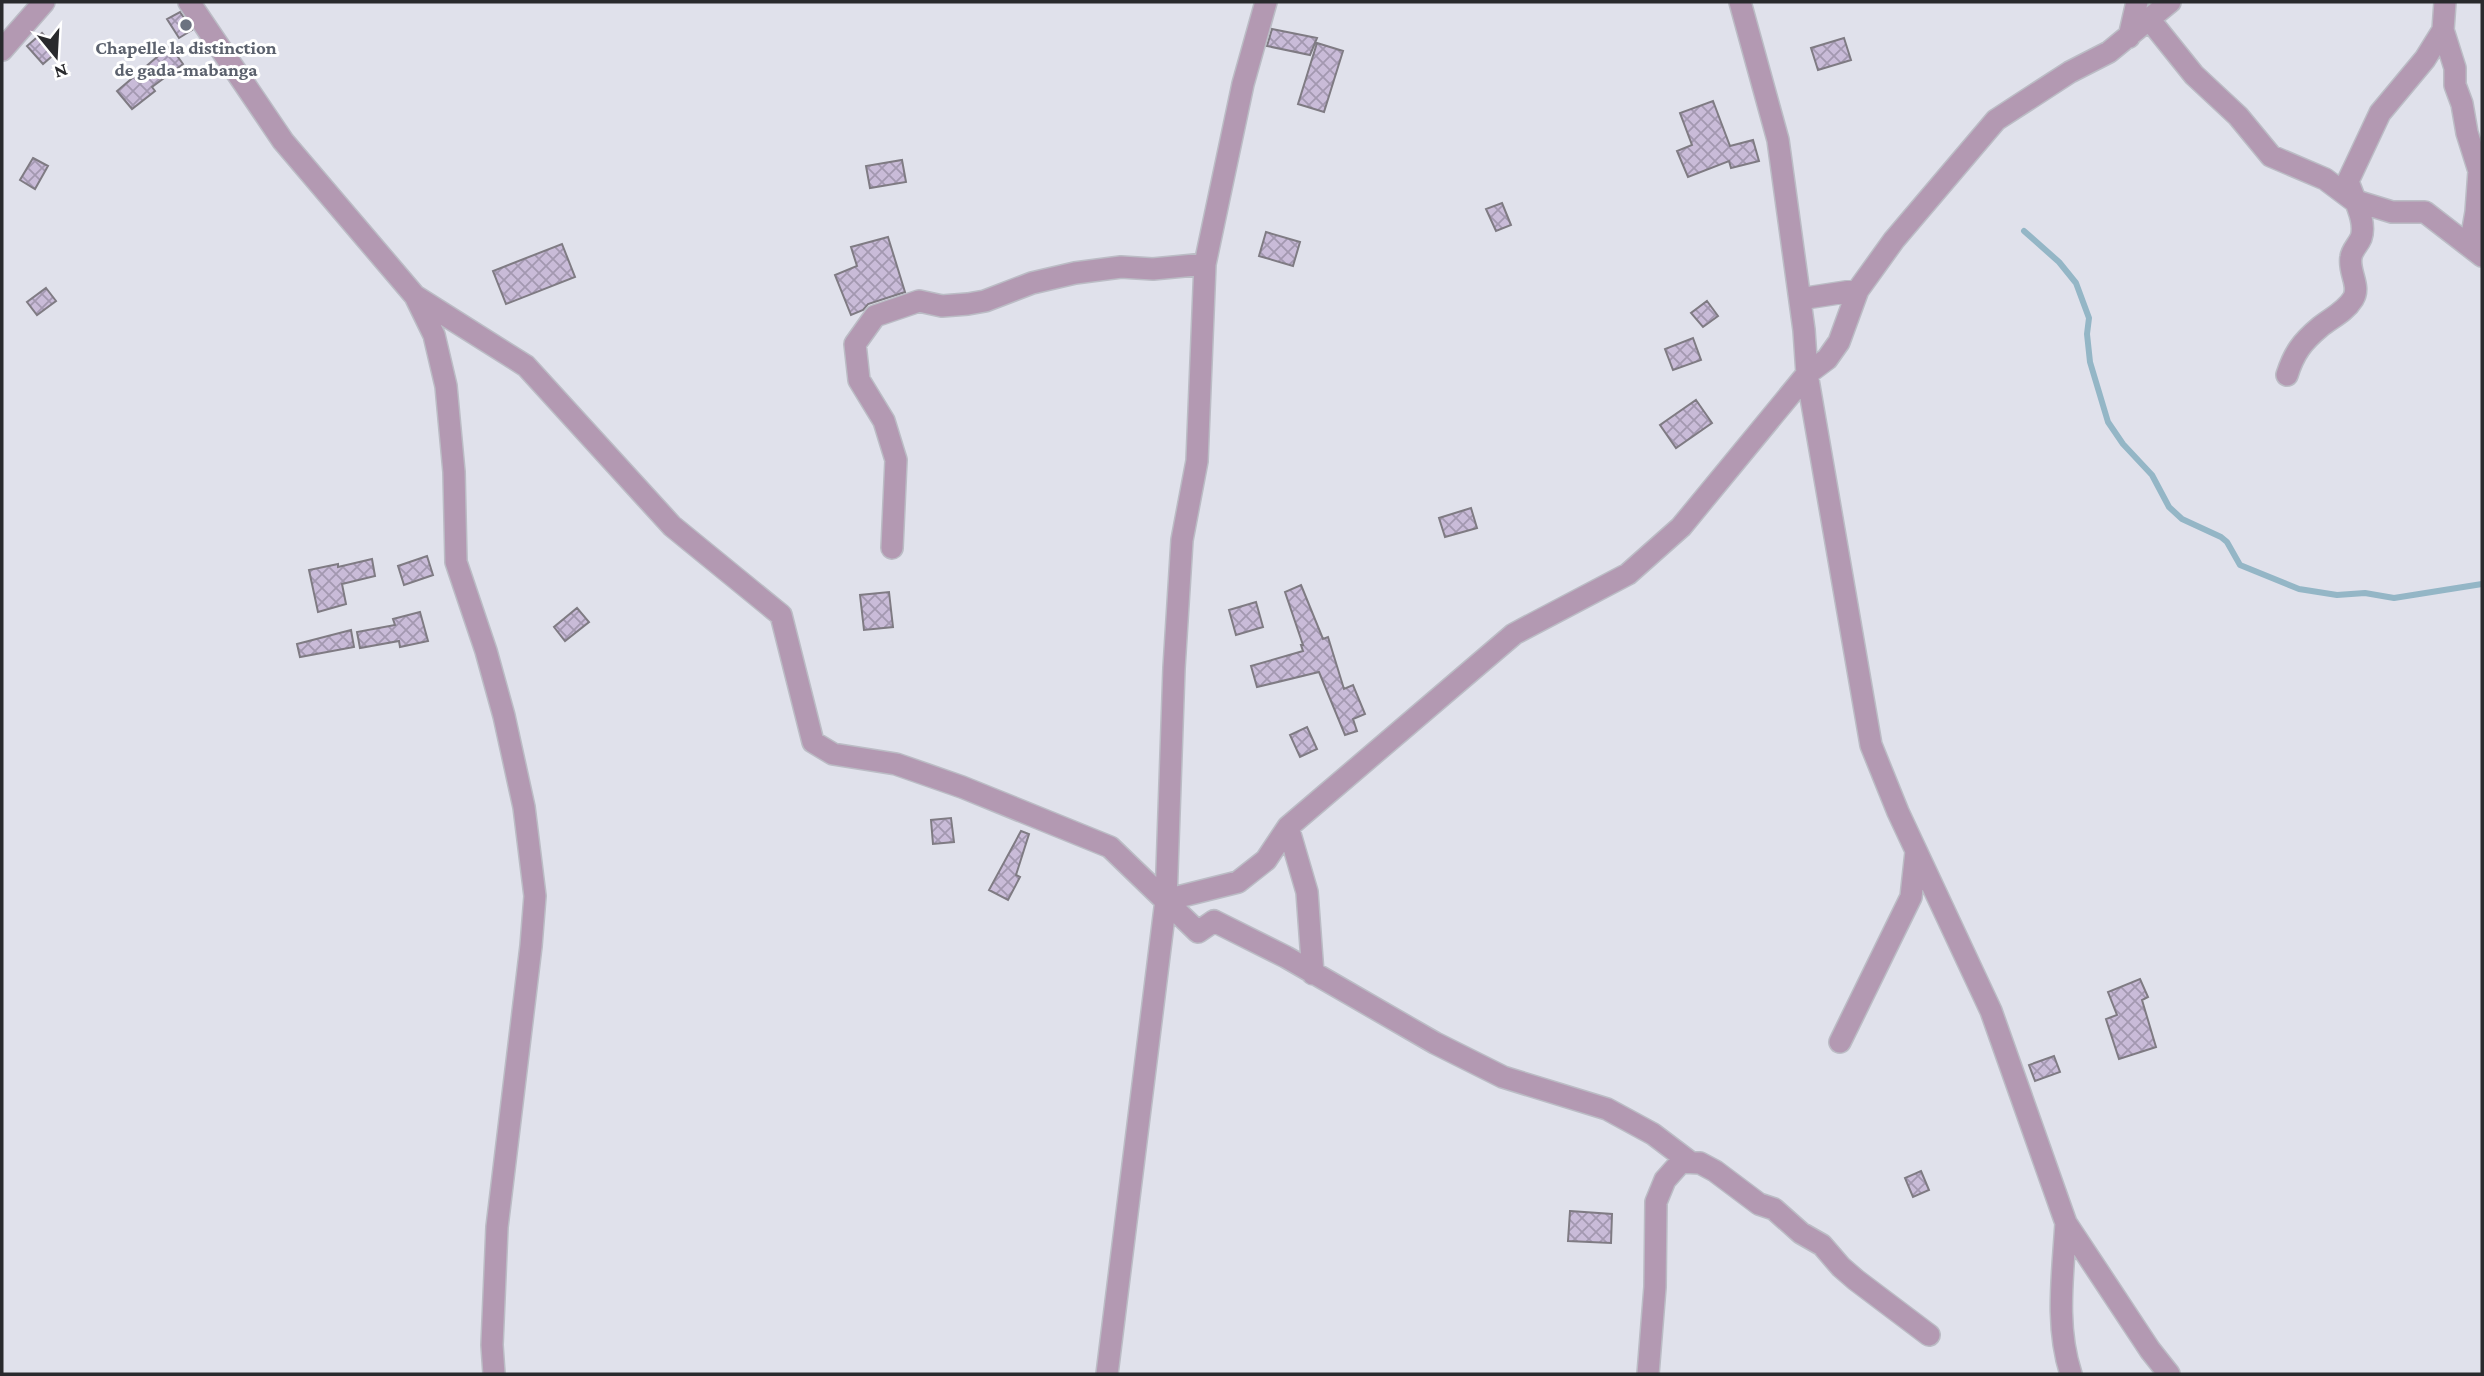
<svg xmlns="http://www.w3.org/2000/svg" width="2484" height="1376" font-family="'Crimson Pro',serif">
<defs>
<pattern id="building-cross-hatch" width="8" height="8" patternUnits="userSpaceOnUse" patternTransform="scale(1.75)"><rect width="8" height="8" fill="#c9bbd8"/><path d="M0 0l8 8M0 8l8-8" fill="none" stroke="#a398b0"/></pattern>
</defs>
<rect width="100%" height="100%" fill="#e0e1eb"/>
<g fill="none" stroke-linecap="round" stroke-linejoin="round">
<path stroke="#94b6c6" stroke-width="6" d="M2024,231L2059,262L2076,283L2089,318L2087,334L2090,362L2108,422L2123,444L2152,475L2169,507L2182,519L2221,537L2227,542L2240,565L2299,589L2337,595L2365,593L2394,598L2482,584"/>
</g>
<path fill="url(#building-cross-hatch)" stroke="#7f7b83" stroke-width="2" d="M180,12L192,30L179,38L167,19Z
M1272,29L1317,38L1310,55L1267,46Z
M42,33L58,51L43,64L27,46Z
M1844,38L1851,60L1818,70L1811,48Z
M1317,43L1343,51L1324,112L1298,104Z
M170,46L183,64L152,87L155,91L132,109L117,91Z
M1713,101L1730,146L1753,140L1759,161L1731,168L1729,161L1688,177L1677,151L1692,145L1680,113Z
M33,158L48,166L35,189L20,180Z
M902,160L906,182L870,188L866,166Z
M1502,203L1511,225L1496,231L1486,209Z
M1266,232L1300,242L1293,266L1259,256Z
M888,237L905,292L868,304L863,310L851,315L835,275L857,266L851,247Z
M562,244L575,277L506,304L493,271Z
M46,288L56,301L37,315L27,302Z
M1707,301L1718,316L1703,327L1691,313Z
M1693,338L1701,360L1673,370L1665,349Z
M1696,400L1712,423L1676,448L1660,425Z
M1471,508L1477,528L1445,537L1439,518Z
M427,556L433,575L404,585L398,566Z
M372,559L375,576L342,584L346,604L318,612L309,570L338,564V567Z
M1301,585L1323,639L1328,637L1344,689L1353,685L1365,714L1353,719L1357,731L1345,735L1319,672L1257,687L1251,666L1303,651L1301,645H1303L1285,592Z
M889,592L893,627L864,630L860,595Z
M1256,602L1263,627L1236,635L1229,610Z
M577,608L589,622L565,641L554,627Z
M420,612L428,641L400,647L399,641L360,648L357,632L395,625L393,619Z
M351,630L354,647L300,657L297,644Z
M1307,727L1317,749L1300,757L1290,735Z
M951,818L954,842L933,844L931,820Z
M1021,831L1029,834L1016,875L1020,877L1008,900L989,890Z
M2140,979L2148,997L2142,1000L2156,1047L2119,1059L2106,1019L2117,1015L2108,992Z
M2054,1056L2060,1072L2035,1081L2029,1065Z
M1921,1171L1929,1190L1913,1197L1905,1178Z
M1570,1211L1612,1214L1611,1243L1568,1241Z"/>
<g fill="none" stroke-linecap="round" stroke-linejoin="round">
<defs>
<path id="minor" d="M189,2L283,141L415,296L434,335L446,386L454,472L456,562L486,651L504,716L524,807L535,896L531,946L497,1227L492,1345L494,1374
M1740,2L1778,140L1804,330L1807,374L1871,745L1898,812L1991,1011L2066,1223L2150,1350L2169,1374
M2149,19L2194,75L2238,116L2271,156L2325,179L2353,200L2392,212H2425L2482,256
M2443,30L2455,68V85L2462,104L2467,133L2479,171L2476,212L2470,246
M2129,37L2137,2
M2,50L44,2
M415,296L526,366L672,526L781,615L813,742L833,754L896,764L962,787L1110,847L1198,932L1214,921L1286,957L1435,1043L1503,1077L1607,1109L1653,1134L1690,1162
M1800,299L1858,290
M2287,375C2294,353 2302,342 2320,327C2331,318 2345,312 2353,299C2361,286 2348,272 2351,257C2352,250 2358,245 2361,238C2367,221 2353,198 2348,181L2380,113L2425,59L2443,30L2445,2
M892,548L896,460L884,421L859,380L855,344L875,316L919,301L942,306L968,304L985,301L1032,283L1075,273L1121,267L1153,269L1205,264
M1288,827L1307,892L1313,974
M1166,900L1238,882L1266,860L1288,827L1514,634L1628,574L1681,527L1807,374L1827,359L1839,342L1858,290L1894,240L1996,120L2070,72L2109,52L2170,2
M1840,1042L1911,897L1916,852
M2066,1223C2063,1273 2055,1326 2071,1374
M1107,1374L1166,900L1174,668L1182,540L1197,461L1205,264L1243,84L1266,2
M1648,1374L1655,1287L1656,1202L1665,1180L1681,1162L1700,1163L1715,1171L1759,1204L1774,1209L1801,1233L1822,1245L1841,1267L1856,1280L1929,1335"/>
</defs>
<use href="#minor" stroke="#bbbcc5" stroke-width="24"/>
<use href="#minor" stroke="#b399b2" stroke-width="21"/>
</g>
<circle fill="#6b7280" stroke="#fff" stroke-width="2.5" cx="186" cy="25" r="7"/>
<g text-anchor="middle" stroke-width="6" stroke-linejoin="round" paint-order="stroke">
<g font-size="19" font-weight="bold" fill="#5b616d" stroke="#fff">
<text x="186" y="54">Chapelle la distinction<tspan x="186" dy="22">de gada-mabanga</tspan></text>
</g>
</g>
<rect width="2484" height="1376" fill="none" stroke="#292a2d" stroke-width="7"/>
<g transform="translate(56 56) rotate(162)" stroke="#ffffff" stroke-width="5" paint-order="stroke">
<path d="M0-5L12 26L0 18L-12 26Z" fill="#292a2d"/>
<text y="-10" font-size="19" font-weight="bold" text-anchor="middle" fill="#292a2d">N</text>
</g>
</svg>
